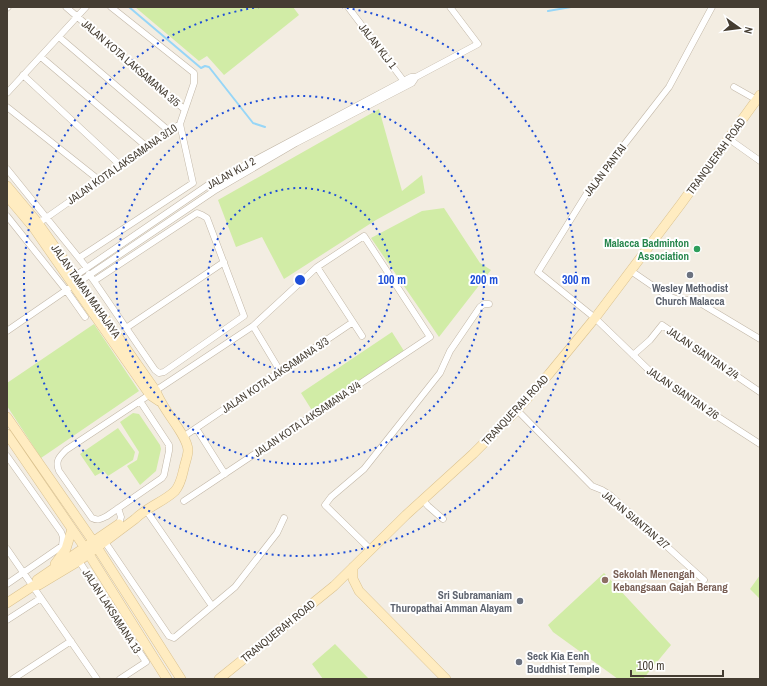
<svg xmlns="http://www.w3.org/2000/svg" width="767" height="686" font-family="'Archivo Narrow',sans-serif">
<rect width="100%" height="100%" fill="#f3ede2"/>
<path fill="#d1eca6" d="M135,7H293L299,15L224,75L207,56L199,61Z
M379,109L402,191L422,175L425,193L376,220L284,279L262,237L236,247L218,200Z
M444,208L480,263L491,270L439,337L371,238L422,211Z
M94,324L139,391L41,458L7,406V383Z
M392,332L404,351L313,412L301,393Z
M133,413L139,414L160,445L161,449L156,471L140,485L127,466L137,460L139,452L120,422Z
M118,428L135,452L133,460L108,476L104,471L95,476L80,454Z
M604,573L671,645L643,679H618L553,632L548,625Z
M760,575V599L750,589Z
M335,644L369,679H323L312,664Z"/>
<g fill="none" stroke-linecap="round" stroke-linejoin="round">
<path stroke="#97d6f7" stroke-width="2" d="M129,7L201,68L205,66L209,67L253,123L265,127
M548,11L571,7"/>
<defs>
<path id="street" d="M66,7L184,109
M348,7L406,84
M712,7L669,87L589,190L538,272L595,318L655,376L760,444
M7,8L8,7
M59,37L169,131
M41,57L147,147
M23,75L120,165
M734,87L757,100
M7,93L86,7
M7,107L99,180
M729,139L760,161
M7,169L87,268
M7,216L66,290L85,317
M36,225L180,124L194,83V73L111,7
M79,258L193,183L180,124
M317,267L362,336
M631,271L666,295L676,299L690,300L700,303L760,339
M89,274L94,281L155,370L159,373L164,372L244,316L207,218L202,215L197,213L94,281
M75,279V276L208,185L411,77H416L478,44L450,7
M77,281L79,282L214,191L296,143L412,83L416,77
M253,326L280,371
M126,328L224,262
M7,331L68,289
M633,355L650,340L662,325L760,392
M140,401L169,445V451L164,475L162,478L107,516C101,519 98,521 92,518L59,471C55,461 59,457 66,450L253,326L317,267L364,236L430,337L184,501
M517,410L592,486L602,490L610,495L704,580
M196,428L225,474
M183,437L353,322
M7,456L61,532L63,537L62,546L7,584
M422,499L428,506L443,519
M118,508L121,517L119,524
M146,510L212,606
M105,542L169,636L174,638L235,587L277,533L284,518
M7,549L97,679
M371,550L325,505L331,497L364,469L440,373L450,351L480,307L484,304H489
M79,561L146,662L120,679
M7,620L41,598
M13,679L71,641"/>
<path id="secondary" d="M7,186L38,223L156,391C162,410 187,434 188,450C188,456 185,463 184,468C182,476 181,484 175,491C165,501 147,507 135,519L79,561L39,585L33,586L7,603
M7,196L33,227L150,395L159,401
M7,417L93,541L181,679
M7,434L85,548L167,679
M55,564L66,549L72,529
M353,567V579L359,591L446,679
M37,580L119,524
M219,679L334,586L406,515L473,454L517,410L549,374L595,318L681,204L760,95"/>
</defs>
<use href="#street" stroke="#c2b7a7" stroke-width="7"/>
<use href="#secondary" stroke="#dbc28f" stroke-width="10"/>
<use href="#street" stroke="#fff" stroke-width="6"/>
<use href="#secondary" stroke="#ffecc1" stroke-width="9"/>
</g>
<g fill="none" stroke="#1d4ed8" stroke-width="2" stroke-dasharray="2 4">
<circle cx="300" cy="280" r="92"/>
<circle cx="300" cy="280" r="184"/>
<path d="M341 7A276 276 0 1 1 259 7"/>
</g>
<circle fill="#2e9e5b" stroke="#fff" stroke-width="1.5" cx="697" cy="249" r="4"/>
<g fill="#6b7280" stroke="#fff" stroke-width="1.5">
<circle cx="690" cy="275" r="4"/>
<circle cx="520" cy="601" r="4"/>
<circle cx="519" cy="662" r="4"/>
</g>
<circle fill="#8d6e63" stroke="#fff" stroke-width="1.5" cx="605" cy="580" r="4"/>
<g text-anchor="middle" stroke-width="4" stroke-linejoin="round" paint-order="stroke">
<g font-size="11" fill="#453d32" stroke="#fff">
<text transform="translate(378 46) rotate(52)" y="4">JALAN KLJ 1</text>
<text transform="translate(131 63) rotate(41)" y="4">JALAN KOTA LAKSAMANA 3/5</text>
<text transform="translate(716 156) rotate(-54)" y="4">TRANQUERAH ROAD</text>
<text transform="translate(122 164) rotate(-35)" y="4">JALAN KOTA LAKSAMANA 3/10</text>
<text transform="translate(605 170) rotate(-53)" y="4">JALAN PANTAI</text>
<text transform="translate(231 173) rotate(-29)" y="4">JALAN KLJ 2</text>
<text transform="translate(86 291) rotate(55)" y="4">JALAN TAMAN MAHAJAYA</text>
<text transform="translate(703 353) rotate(34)" y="4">JALAN SIANTAN 2/4</text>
<text transform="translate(275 375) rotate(-34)" y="4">JALAN KOTA LAKSAMANA 3/3</text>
<text transform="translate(683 393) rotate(34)" y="4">JALAN SIANTAN 2/6</text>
<text transform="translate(515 410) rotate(-47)" y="4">TRANQUERAH ROAD</text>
<text transform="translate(307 419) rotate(-34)" y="4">JALAN KOTA LAKSAMANA 3/4</text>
<text transform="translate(636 520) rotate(40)" y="4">JALAN SIANTAN 2/7</text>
<text transform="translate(112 611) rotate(57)" y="4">JALAN LAKSAMANA 13</text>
<text transform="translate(278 631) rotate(-39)" y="4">TRANQUERAH ROAD</text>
</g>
<g font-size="11" font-weight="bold" fill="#27864d" stroke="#fff" text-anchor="end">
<text x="689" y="247">Malacca Badminton<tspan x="689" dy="13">Association</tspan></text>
</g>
<g font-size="11" font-weight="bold" fill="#5b616d" stroke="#fff">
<text x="690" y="292">Wesley Methodist<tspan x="690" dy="13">Church Malacca</tspan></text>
<text x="512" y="599" text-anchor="end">Sri Subramaniam<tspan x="512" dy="13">Thuropathai Amman Alayam</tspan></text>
<text x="527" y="660" text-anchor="start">Seck Kia Eenh<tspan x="527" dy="13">Buddhist Temple</tspan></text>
</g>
<g font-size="11" font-weight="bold" fill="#785e54" stroke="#fff" text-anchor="start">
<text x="613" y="578">Sekolah Menengah<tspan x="613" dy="13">Kebangsaan Gajah Berang</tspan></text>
</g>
</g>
<circle cx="300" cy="280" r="6" fill="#1d4ed8" stroke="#fff" stroke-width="2"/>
<g font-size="12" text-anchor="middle" font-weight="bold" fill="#1d4ed8" stroke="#fff" stroke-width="4" stroke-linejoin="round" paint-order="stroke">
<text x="392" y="284">100 m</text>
<text x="484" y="284">200 m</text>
<text x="576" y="284">300 m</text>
</g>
<rect width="767" height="686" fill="none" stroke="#453d32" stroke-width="16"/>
<g transform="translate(739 28) rotate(104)" stroke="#ffffff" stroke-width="3" paint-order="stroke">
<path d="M0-3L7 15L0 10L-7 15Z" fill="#453d32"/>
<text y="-6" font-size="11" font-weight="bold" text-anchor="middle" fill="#453d32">N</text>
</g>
<path d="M631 670v6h92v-6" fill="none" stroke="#453d32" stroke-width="2"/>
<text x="637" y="670" font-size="12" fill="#453d32" stroke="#ffffff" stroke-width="3" paint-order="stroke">100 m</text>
</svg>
